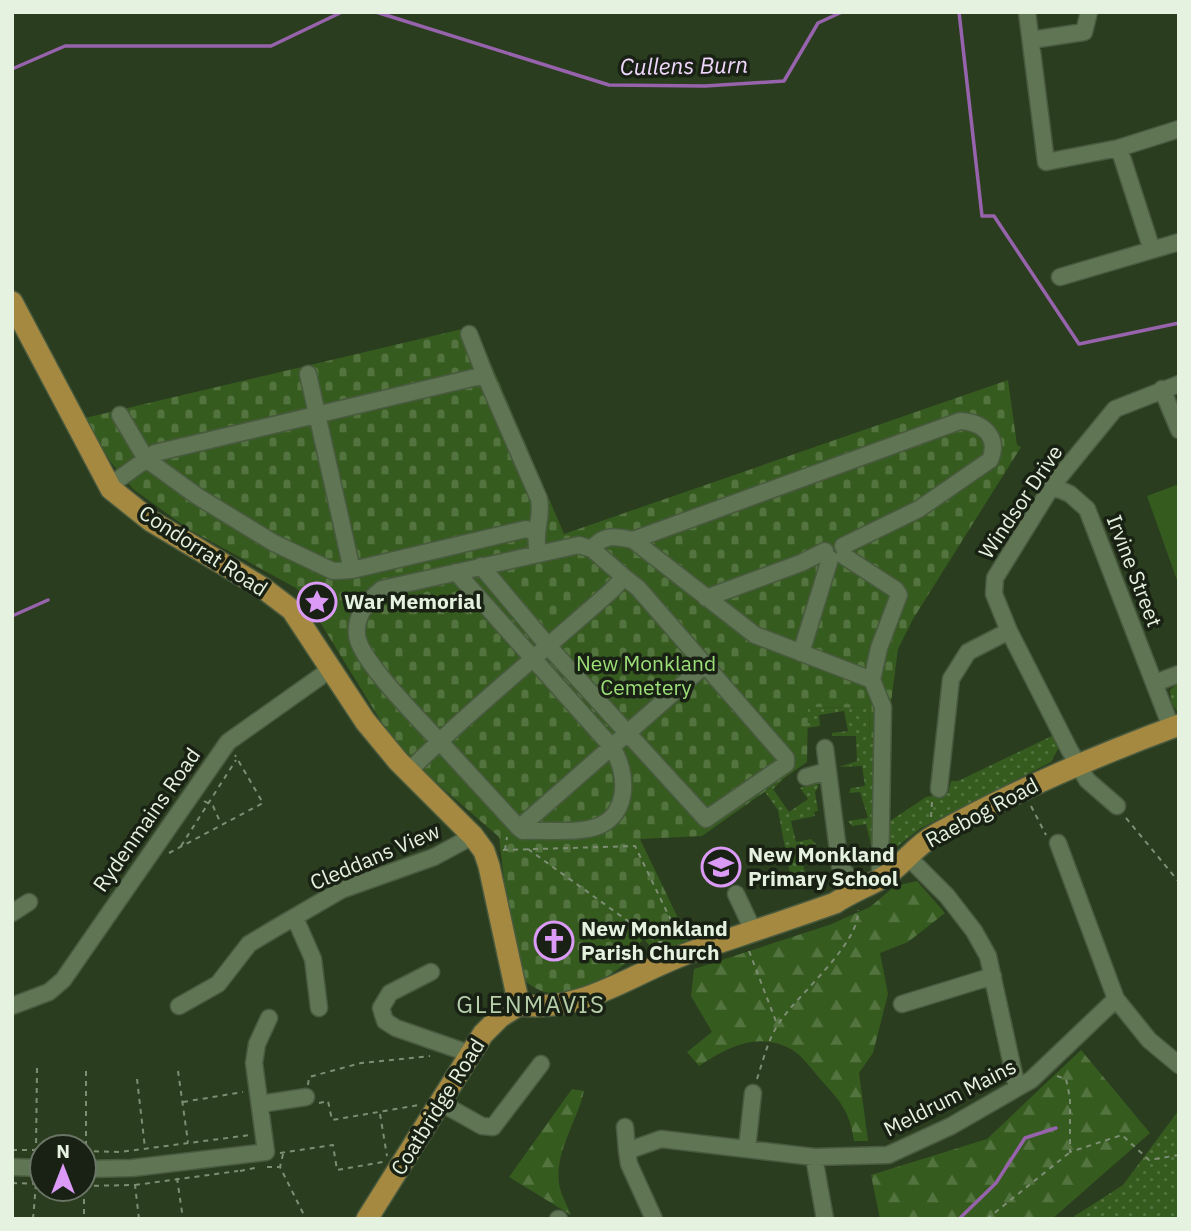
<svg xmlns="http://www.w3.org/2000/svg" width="1191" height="1231" font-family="'IBM Plex Sans',sans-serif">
<defs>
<pattern id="grass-dots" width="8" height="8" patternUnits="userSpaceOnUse" patternTransform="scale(1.75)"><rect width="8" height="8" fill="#365b1f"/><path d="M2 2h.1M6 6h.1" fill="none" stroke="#53733f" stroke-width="1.8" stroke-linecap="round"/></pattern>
<pattern id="forest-firs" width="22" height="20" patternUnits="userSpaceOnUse" patternTransform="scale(1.75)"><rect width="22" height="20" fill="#365b1f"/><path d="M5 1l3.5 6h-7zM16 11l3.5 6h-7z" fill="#53733f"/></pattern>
<pattern id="cemetery-stones" width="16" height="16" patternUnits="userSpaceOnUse" patternTransform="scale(1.75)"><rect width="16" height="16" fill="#365b1f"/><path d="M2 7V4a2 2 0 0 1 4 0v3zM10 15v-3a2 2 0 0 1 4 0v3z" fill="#53733f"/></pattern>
</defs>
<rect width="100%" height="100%" fill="#2a3d1f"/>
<path fill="url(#grass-dots)" d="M1179,682V713H1178L1171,702L1170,690Z
M807,707L869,708L870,739H877L875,864L850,862L852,852L872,849L866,824L852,826L848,821L868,818L860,792L849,793L851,788L865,786L862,766L839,767L857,761L856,736H832V733L848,731L844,711L819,715L820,726L807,728Z
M1054,735L1059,747L1051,762L921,828L890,852L885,845L887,823L926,797L948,793L951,781H958Z
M783,779L773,789L789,812L808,799L800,788L816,783L819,786L815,792L818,811L814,812L815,816L791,821L796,842L811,839L816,844L799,849L806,876L791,880L778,810L765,792Z
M1179,1110V1219H1070L1123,1185Z"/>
<path fill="url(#forest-firs)" d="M917,881L945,913L908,942L880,953L888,994L873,1053L859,1073L868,1141H854C850,1112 841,1102 821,1080C813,1071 802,1055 791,1049C758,1031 727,1047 699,1066L687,1052L712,1032L691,996L694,969L829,925L870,907L895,886Z
M1081,1050L1150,1133L1052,1219H880L871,1175L987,1139Z
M572,1089L584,1091C577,1122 555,1151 559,1183C560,1193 567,1205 571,1215L509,1177Z"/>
<path fill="url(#cemetery-stones)" d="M475,326L564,534L1008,380L1017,445L1021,447L913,619L898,649L887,733L870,739L869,708L808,707L807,762L702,836L640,839L690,943L657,954L644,939L628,954L632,958C599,986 547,1016 515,969L499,837L424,772L387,731L304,596L296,588L190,530L133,489L110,461L85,418Z"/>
<path fill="#365b1f" d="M1179,484V586L1147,496Z"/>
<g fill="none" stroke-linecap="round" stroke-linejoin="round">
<path stroke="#9763ac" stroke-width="3.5" d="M376,12L609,85L705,86L784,81L818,23L842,12
M959,12L982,216H994L1079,344L1179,323
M12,69L65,46H271L342,12
M12,616L48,600
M959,1219L996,1183L1025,1138L1056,1128"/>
<defs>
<path id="minor" d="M1027,12L1046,162L1119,148L1179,129
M1031,40L1084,32L1089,12
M1119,148L1152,250
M1060,277L1179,242
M469,334L485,375
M308,374L352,570L526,529L535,532
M1162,389L1179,430
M120,415L146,459L197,496L274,543L333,571L352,570
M109,486L155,453L485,375L539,499C543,519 533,531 538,553
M1052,486L1070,494L1087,509L1171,727
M633,540L960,421C982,422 1000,436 990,460L919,509L843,546
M592,549C603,534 616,536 633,540L755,635L872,680L883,707L880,879
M844,556L896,590L899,595L879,648L872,680
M481,566L549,647L706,819L786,764V758L638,588L624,577
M456,572L611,746C630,774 630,822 588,829C568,833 544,830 523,831L519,828
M706,598L801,563L825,551
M801,653L830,559
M1155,683L1179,674
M825,748L840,866L857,888
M408,772C472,708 545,650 612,590L624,577L592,549L579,545L382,589C368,600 355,616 357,635C359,660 422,722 441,743L519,828L705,665
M806,777L827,771
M939,789L951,679L968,652L1009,631
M1117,806L1087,780L1069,749L1009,631L994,594L995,578L1052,486L1115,409L1179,384
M1058,843L1116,999L1149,1040L1179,1065
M906,855L947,896L974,931L988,956L1017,1088
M736,894L754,932
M12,913L29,902
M295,918L313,959L319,1008
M431,972L390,993L381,1008L385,1021L396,1028L471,1054
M902,1004L993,976
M12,1006L49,992L63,980L228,742L331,669
M179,1006L218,984L249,944L274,929L341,890L434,857L473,836
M441,1103L482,1126L493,1127L541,1064
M260,1104L306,1097
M625,1127L627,1151
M747,1148L753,1093
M814,1157L825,1219
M12,1167L42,1168
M84,1169L132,1168L266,1152L254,1063L257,1044L269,1018
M558,1219H559
M654,1219L629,1164L627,1151L661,1139L814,1157L888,1155L951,1126L1031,1080L1116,999"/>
<path id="major" d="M12,302L111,489L151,521L263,588L292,610L365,721L398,761L473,836L484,851L489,866L519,1005
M519,1005C586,1013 632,972 694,951C741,935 788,920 835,903C850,893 866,887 882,878C902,867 914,846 935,835C1013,791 1095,756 1179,725
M367,1219L483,1034L500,1017L519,1005"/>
</defs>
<use href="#minor" stroke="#495a3f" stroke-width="19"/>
<use href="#major" stroke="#495a3f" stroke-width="24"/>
<path stroke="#7d8e74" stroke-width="2" stroke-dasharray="5 5" stroke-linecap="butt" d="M204,801L213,806L221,824
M1031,806L1046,835
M931,817L932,802
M1126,818L1179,882
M181,846L236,760
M528,849L657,942H669
M503,850L635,846L679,937L674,940
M505,850L507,837
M169,853L263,803L235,755
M749,951L777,1024
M37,1068L36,1150H42
M178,1071L188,1142
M1057,1076L1066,1079L1070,1098V1152L1122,1135L1149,1160L1179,1155
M137,1079L145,1148
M757,1079C763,1061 768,1039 779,1023C798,994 860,944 858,910
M308,1085L309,1077L361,1063L430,1056
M183,1102L243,1092
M319,1103L328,1101L332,1120L419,1105
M380,1114L387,1156
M12,1150H36
M84,1151L120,1152L250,1135
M280,1153L333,1145L337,1170L383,1162
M283,1154L280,1167L306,1219
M86,1156V1069
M267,1167H279
M240,1171L255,1168
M177,1178L183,1219
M12,1183L42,1184
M135,1185L238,1171
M84,1186L135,1185L139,1219
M84,1189V1219
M33,1219L36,1184
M987,1219L1069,1153"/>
<use href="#minor" stroke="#5f7554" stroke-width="16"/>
<use href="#major" stroke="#a68940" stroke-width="21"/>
</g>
<defs>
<symbol id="sight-ring" viewBox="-11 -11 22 22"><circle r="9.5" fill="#182114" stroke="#da9af6" stroke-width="1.5"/><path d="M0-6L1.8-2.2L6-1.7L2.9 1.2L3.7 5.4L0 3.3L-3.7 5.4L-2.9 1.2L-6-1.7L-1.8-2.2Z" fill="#da9af6"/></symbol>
<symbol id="school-ring" viewBox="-11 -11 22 22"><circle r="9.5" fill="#182114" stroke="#da9af6" stroke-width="1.5"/><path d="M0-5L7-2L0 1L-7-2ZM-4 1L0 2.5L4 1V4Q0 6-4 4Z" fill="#da9af6"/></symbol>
<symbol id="church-ring" viewBox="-11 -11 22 22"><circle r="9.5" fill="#182114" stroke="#da9af6" stroke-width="1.5"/><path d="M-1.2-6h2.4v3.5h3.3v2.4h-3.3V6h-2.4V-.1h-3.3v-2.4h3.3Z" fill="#da9af6"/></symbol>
</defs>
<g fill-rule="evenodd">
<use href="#sight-ring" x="295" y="580" width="44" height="44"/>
<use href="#school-ring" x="699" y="845" width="44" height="44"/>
<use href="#church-ring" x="532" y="919" width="44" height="44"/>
</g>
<g text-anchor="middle" stroke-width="7" stroke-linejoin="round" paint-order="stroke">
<g font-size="21" fill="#e5f2df" stroke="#182114">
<text transform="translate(1021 502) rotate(-56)" y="7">Windsor Drive</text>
<text transform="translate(203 551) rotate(33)" y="7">Condorrat Road</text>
<text transform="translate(1134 571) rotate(69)" y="7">Irvine Street</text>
<text transform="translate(982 813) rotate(-28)" y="7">Raebog Road</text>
<text transform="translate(147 820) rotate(-55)" y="7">Rydenmains Road</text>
<text transform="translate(375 857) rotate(-23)" y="7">Cleddans View</text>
<text transform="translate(950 1098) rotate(-27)" y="7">Meldrum Mains</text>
<text transform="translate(438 1107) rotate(-58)" y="7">Coatbridge Road</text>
</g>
<g font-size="21" font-weight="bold" fill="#e5f2df" stroke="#182114" text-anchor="start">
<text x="344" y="609">War Memorial</text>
<text x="748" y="862">New Monkland<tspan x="748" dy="24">Primary School</tspan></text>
<text x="581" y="936">New Monkland<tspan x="581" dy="24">Parish Church</tspan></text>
</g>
<g font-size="21" fill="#9ddf78" stroke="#182114">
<text x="646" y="671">New Monkland<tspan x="646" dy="24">Cemetery</tspan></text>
</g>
<g font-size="23" font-style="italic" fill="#f2d7fe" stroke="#182114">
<text transform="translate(684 66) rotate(-1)" y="8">Cullens Burn</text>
</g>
<g font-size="24" letter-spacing="2" fill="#b6ceaa" stroke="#182114">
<text x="531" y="1013">GLENMAVIS</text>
</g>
</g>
<rect width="1191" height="1231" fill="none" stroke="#e5f2df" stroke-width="28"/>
<g transform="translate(63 1168)"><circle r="33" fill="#182114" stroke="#6a7565" stroke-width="2"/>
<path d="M0-5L12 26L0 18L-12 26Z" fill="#da9af6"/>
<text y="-10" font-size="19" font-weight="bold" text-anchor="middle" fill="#e5f2df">N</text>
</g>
</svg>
